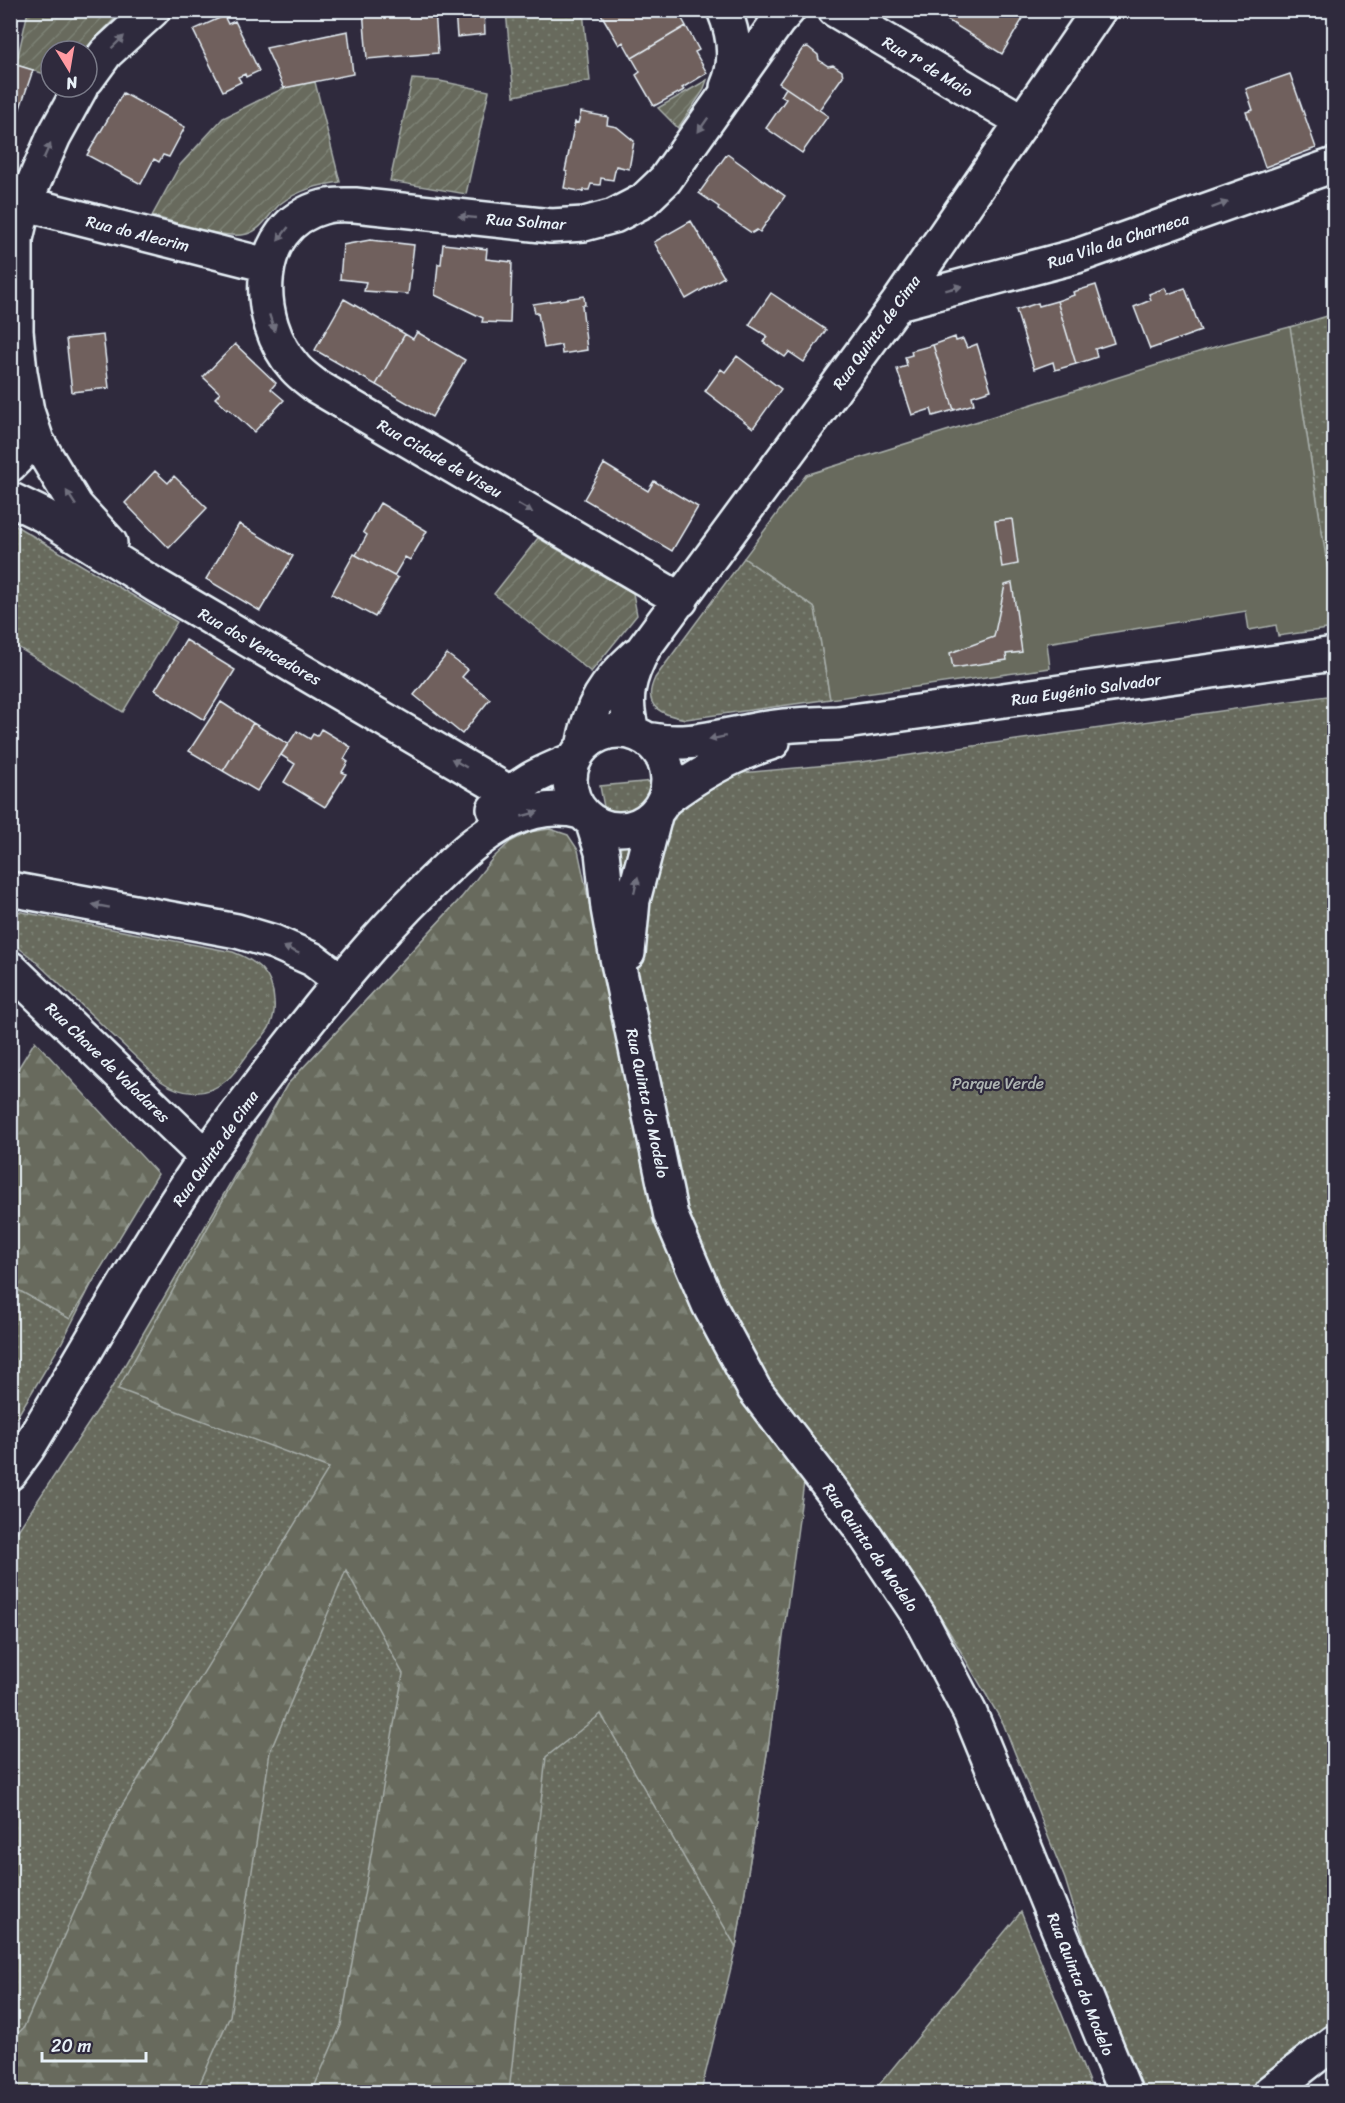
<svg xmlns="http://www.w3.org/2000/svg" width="1345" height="2103" font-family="Sriracha,sans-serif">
<defs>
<pattern id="grass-dots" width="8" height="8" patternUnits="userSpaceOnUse" patternTransform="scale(1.5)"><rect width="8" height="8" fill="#676b5d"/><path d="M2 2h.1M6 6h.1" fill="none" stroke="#7d8175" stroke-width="1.8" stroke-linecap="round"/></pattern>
<pattern id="forest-firs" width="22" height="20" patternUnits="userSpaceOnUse" patternTransform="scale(1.5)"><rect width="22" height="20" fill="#676b5d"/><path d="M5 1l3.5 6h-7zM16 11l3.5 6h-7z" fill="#7d8175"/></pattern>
<pattern id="garden-furrows" width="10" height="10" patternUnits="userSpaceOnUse" patternTransform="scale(1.5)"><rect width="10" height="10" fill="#676b5d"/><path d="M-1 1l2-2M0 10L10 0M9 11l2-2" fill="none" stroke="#7d8175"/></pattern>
</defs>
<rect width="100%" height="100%" fill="#2f2a3d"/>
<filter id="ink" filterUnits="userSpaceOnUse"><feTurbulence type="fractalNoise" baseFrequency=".0167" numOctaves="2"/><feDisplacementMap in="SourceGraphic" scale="12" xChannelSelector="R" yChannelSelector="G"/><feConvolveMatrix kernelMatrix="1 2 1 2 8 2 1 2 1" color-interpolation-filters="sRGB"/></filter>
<g filter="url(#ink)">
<path fill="url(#grass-dots)" stroke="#a8aeaa" stroke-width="1.5" d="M506,11H583L590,81L514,96Z
M1334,314V609L1290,327Z
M11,523L177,622L123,712L11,643Z
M744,558L815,608L830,699L686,719C662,715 641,707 655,678Z
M1334,695V2026L1244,2092H1136L1098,1987L1065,1879L1003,1723L947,1628L866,1505L766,1387L679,1206L600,786L861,762Z
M461,898L769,1741L736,1947L701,2092H11V1541L108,1394L287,1085Z
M11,910L233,952C257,961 273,974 274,1001C275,1010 273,1020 269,1028C264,1036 257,1043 251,1050C244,1059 237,1071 228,1079C208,1097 182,1096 161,1081L32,958L11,942Z
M11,1175L128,1212L62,1342L11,1427Z
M1021,1912L1093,2092H873Z"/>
<path fill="url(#forest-firs)" stroke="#a8aeaa" stroke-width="1.5" d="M550,829L568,835L578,850L658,1228L805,1475L769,1741L736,1947L601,1714L546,1757L509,2092H312L341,2025L403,1674L346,1570L270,1752L230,2016L196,2092H11V2041L24,2027L118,1812L329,1468L118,1389L287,1085L461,898L493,858L510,842L529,832Z
M35,1041L158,1174L70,1319L11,1286V1080Z"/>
<path fill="url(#garden-furrows)" stroke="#a8aeaa" stroke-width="1.5" d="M28,11H122L83,51H51V76L16,65Z
M412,79L440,81L489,91L466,194L390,181Z
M707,80L703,91L678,128L658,108Z
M315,82L340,182C319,185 298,190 280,204C269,214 262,230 247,234C224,240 176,222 152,216L180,165L223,118L284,88Z
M538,538L633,593L637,615L591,672L494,594Z"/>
<path fill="#676b5d" stroke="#a8aeaa" stroke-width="1.5" d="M1290,327L1334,609V628L1278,636L1276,625L1249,630L1246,611L1047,643L1050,668L830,699L815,608L744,558L806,475L1221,345Z"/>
<path fill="#6f605d" stroke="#e8f1f8" stroke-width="1.5" d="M363,10H435L438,53L367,59Z
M455,10H484L485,34L457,37Z
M677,10L686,26L632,58L623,42L619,45L601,14L605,10Z
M931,10H1028L1002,54Z
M224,16L228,24L235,21L259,71L246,77L245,74L238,77L241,82L223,91L193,30Z
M686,26L699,50L695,52L707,73L682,88L684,90L654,106L636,75L640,72L632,58Z
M348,31L353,74L284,88L266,48Z
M808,47L818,55L819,60L828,66L833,65L842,71L843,76L819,110L779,83L803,48Z
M10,63L33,70L16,120L10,118Z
M1290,74L1316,148L1265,167L1246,112L1253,110L1246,89Z
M786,88L828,116L802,153L766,128L786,99L781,96Z
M123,93L185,127L169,157L163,155L159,162L154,159L141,184L87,155Z
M581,112L608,117L607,125L617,127L634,141L629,169L616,166L613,180L601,178L600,185L591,184L589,190H584V192L564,188L567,172L565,171L575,122L578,123Z
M727,154L785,196L760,232L757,230L752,233L718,210L719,207L699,193Z
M691,221L724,277L686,299L654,242Z
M370,240L414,245L408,294L364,291L366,282L340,279L343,245Z
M443,244L487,249L486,259L512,262L510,323L482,322L483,318L435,295L438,264H441Z
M1096,285L1114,343L1095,349L1097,357L1076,364L1057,301L1074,295L1073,292Z
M1165,288L1168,294L1185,288L1201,331L1150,349L1134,307L1151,300L1149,294Z
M771,293L826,330L804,362L789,352L785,357L763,342L767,336L749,325Z
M584,296L585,305H582L587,350L562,354L561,345L544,348L538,313H535L533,304Z
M344,299L405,334L376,385L315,350Z
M1057,301L1076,364L1055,370L1053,362L1034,369L1016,310L1038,303L1039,306Z
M417,332L465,360L432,417L376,385L405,334L413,339Z
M103,335L109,388L72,392L66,339Z
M955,337L956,341L963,339L967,348L977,344L991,390L972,396L974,404L954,410L933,345Z
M235,344L276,383L271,389L284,400L254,432L228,408L227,409L215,398L220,393L203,377Z
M933,345L954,410L933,416L931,409L912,415L897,369L907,366L905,357L912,355L911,351Z
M737,356L781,389L753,428L705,391L721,369L725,372Z
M604,464L648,491L654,481L698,507L672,551L584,499Z
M155,471L168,483L174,476L207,508L169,548L125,503Z
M380,503L427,531L410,560L405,557L394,576L356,555L367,535L363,532Z
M1012,519L1018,564L1002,567L995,521Z
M239,524L293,556L260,611L206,579Z
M354,554L398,578L375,617L332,594Z
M1012,583L1022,652L1006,654L1007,660L953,668L950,653L994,637L1005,585Z
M186,640L235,670L204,720L155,690Z
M447,654L468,670L462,677L490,699L462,734L414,695Z
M221,702L253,723L223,771L189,751Z
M253,723L288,744L257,791L223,771Z
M321,729L351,747L344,759L348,762L342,772L346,774L325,807L284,782L295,764L281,755L297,731L310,739L313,734L317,736Z"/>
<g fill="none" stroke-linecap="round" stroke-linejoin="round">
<defs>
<path id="minor" d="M724,10C734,34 738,62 727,87
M835,10L1022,121
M87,79L106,53L153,10
M81,87L54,136L24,205L16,239V331L20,372L27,411L37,441L76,506L110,543
M10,200L267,265
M898,303L1077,256L1334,165
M10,465C27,450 29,434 27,413
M10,499L43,515L155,585L510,793
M681,600L316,386C310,381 301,375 295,368C253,321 251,226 323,207C332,204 345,205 355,205L551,226L584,224L614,216L643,201L665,180L778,21L788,10
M570 780a49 49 0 1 1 98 0a49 49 0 1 1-98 0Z
M633,733C622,700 628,678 644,648L898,303L1099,10
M646,739C684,747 713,738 750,731C779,725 808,724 838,723L1334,654
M583,747C590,706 605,683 636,655
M664,800C697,775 734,754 773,742
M494,809C522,780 539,774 575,759
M592,821L602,852L608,908L616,953L671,1216L709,1305L754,1389L859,1526L919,1616L970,1713L1125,2092
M10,889L237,931L274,942L312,959L340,980
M628,953L633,900L656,812
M10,968L206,1157
M10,1473L28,1448C87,1351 141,1251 205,1158C229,1123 256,1089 281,1056C327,997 373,940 426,888C452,863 478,836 511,820C533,810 558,806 581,812
M1270,2092L1334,2042"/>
</defs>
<use href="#minor" stroke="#e8f1f8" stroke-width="38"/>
<use href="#minor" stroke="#2f2a3d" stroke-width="33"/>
</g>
<defs><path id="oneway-solid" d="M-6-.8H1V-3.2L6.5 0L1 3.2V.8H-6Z" transform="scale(1.5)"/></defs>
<g fill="#70707e">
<use href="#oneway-solid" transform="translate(118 42) rotate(-44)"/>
<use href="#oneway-solid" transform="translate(703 125) rotate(125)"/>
<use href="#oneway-solid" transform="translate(47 151) rotate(-66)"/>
<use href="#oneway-solid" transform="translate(1220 205) rotate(-20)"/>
<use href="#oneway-solid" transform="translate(467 217) rotate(-174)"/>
<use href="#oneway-solid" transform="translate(283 234) rotate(128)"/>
<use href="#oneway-solid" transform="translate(954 288) rotate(-15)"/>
<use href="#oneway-solid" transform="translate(272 323) rotate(72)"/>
<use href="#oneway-solid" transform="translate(71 498) rotate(-123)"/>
<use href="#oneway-solid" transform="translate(525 508) rotate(30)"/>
<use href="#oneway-solid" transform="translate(717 738) rotate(168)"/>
<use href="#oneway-solid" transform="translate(459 763) rotate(-150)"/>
<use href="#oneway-solid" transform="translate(530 814) rotate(-16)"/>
<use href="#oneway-solid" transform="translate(636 885) rotate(-77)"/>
<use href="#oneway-solid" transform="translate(101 906) rotate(-170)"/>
<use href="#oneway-solid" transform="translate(291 950) rotate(-157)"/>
</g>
</g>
<g text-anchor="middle" stroke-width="4.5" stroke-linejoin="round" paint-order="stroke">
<g font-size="16" fill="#e8f1f8" stroke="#2f2a3d">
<text transform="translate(928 66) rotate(31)" y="6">Rua 1º de Maio</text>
<text transform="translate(526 221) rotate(4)" y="6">Rua Solmar</text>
<text transform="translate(138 233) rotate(14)" y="6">Rua do Alecrim</text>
<text transform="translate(1118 240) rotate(-18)" y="6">Rua Vila da Charneca</text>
<text transform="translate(876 332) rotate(-54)" y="6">Rua Quinta de Cima</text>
<text transform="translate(440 458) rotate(30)" y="6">Rua Cidade de Viseu</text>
<text transform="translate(260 646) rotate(30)" y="6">Rua dos Vencedores</text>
<text transform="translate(1086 689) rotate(-8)" y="6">Rua Eugénio Salvador</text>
<text transform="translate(108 1062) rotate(44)" y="6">Rua Chave de Valadares</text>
<text transform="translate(648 1103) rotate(78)" y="6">Rua Quinta do Modelo</text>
<text transform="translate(215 1148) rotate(-55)" y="6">Rua Quinta de Cima</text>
<text transform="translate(871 1547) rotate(55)" y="6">Rua Quinta do Modelo</text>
<text transform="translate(1081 1984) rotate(68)" y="6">Rua Quinta do Modelo</text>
</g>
<g font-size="16" fill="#aeb5b2" stroke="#2f2a3d">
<text x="998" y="1089">Parque Verde</text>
</g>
</g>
<rect width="1345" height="2103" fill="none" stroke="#2f2a3d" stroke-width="36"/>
<rect x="18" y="18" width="1309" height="2067" fill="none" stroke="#e8f1f8" stroke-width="2" filter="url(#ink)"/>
<g transform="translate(69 69) rotate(169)"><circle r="28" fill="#2f2a3d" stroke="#797a88" stroke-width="1.5"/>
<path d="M0-4.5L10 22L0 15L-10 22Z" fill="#ff9aa2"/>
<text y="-9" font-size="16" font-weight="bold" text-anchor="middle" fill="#e8f1f8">N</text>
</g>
<path d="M42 2052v9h104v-9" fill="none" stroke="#e8f1f8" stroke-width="3"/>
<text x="51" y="2052" font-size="18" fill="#e8f1f8" stroke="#2f2a3d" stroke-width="4.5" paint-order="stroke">20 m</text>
</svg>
